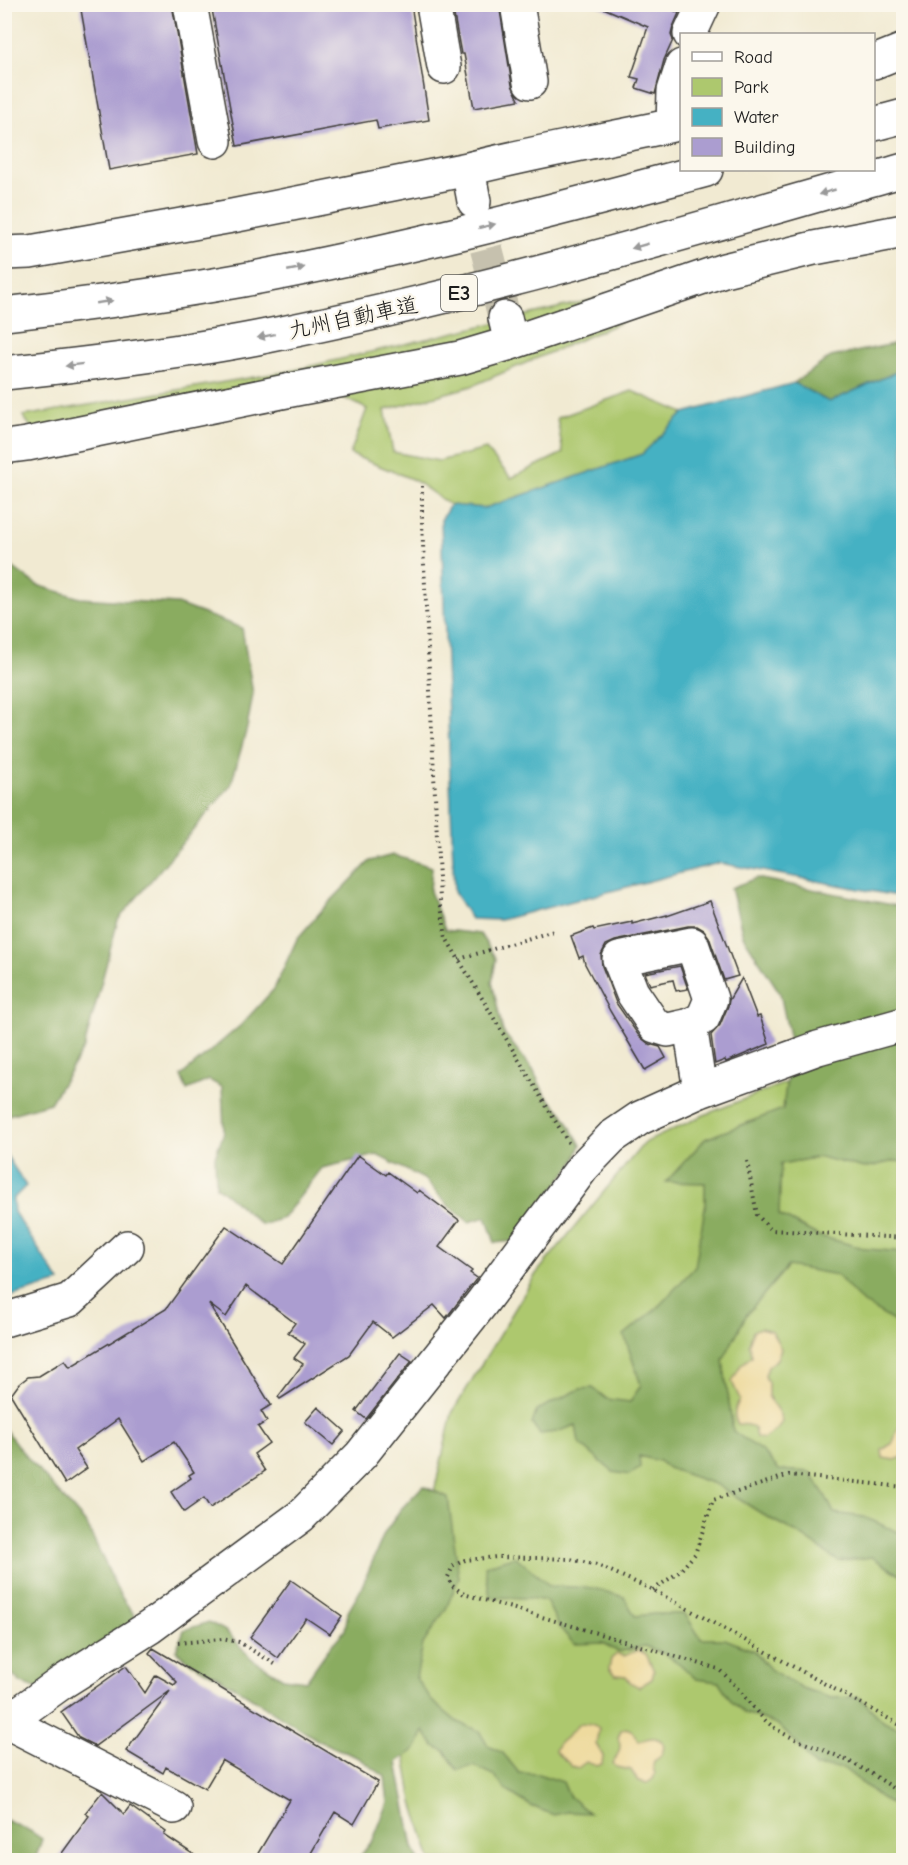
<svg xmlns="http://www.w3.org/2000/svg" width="908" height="1865" font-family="'Comic Neue','Klee One',sans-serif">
<rect width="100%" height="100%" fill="#fbf7ec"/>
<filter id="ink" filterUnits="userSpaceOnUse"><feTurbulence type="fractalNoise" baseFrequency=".0167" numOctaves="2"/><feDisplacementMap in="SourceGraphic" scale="12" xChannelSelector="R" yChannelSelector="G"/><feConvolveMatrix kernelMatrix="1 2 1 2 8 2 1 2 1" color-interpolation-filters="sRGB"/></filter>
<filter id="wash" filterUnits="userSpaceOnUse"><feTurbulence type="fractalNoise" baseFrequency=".008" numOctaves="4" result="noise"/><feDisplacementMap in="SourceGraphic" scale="24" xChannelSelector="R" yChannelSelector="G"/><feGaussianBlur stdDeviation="1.35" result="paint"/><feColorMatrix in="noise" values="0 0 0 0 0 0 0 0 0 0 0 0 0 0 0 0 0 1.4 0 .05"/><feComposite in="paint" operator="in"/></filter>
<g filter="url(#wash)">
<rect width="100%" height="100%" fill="#f1ead2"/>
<path fill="#adc86e" stroke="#647245" stroke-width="1.5" d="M621,293L668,302L472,386L385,410L393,452L439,461L486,449L511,478L563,453L557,418L632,391L684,413L643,454L485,508L450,505L414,480L350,454L367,409L334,393L46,448L23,416L290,371Z
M903,1038V1860H431L413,1802L393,1685L397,1656L452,1413L536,1274L644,1143L704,1115L818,1070Z"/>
<path fill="#8aac61" stroke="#53643e" stroke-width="1.5" d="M903,342V369L829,402L794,383L831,357Z
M4,561L37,585L80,598L177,604L242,628L253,694L247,728L231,785L118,920L84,1048L50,1103L5,1116Z
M393,855L432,867L430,891L445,930L480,934L496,959L492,982L503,1032L533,1070L544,1093L563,1114L581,1145L575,1161L514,1241L495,1243L486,1217L469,1222L448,1205L424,1179L377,1155L322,1168L283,1218L262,1225C246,1212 232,1198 216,1186L215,1156L224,1132L222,1087L209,1080L187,1090L181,1076L241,1025L274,989L297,939L323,909L370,861Z
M756,878L903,907V1162L895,1161L864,1168L820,1157L781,1164L779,1215L819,1236L867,1249L903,1252V1327L863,1303L837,1275L788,1266L747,1314L723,1360L733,1431L763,1452L779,1470L810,1472L825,1495L834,1513L864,1517L903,1534V1577L872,1557L838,1561L799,1534L767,1517L717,1485L668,1468L659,1461L639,1456L640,1467L629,1475L613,1472L579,1443L576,1425L557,1432L540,1434L532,1424L537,1410L580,1389L593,1388L607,1399L630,1402L641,1385L624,1335L657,1308L695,1267L705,1207V1183L666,1182L705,1139L783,1109L791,1045L780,993L743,936L731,888Z
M4,1428L20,1449L87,1525L120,1595L135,1616L131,1627L38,1689L21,1683L5,1667Z
M423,1486L448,1497L459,1578L446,1609L423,1644L416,1678L431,1700L456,1721L479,1731L488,1746L503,1753L519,1773L538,1774L563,1782L569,1796L589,1813L567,1812L554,1815L531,1806L507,1791L493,1775L474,1766L457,1770L445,1751L434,1746L424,1731L416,1749L397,1762L413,1847L419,1860H357L373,1840L388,1803L385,1777L359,1758L319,1741L220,1678L193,1664L176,1651L184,1630L209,1622L226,1631L252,1659L283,1678L306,1681L329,1648L345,1630L348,1612L360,1591L384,1534L400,1510Z
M515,1556L550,1586L593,1588L624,1597L635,1616L654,1614H685L701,1639H725L754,1651L771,1670L802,1688L831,1698L859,1697L884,1722L903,1729V1810L885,1801L843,1768L815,1767L799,1746L777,1724L745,1713L732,1702L719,1682L696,1679L680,1664L665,1654L645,1646L618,1652L603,1643L574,1644L560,1628L546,1601L529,1598L490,1597L485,1566Z
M5,1820L30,1831L42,1839L35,1860H5Z"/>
<path fill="#eeda9e" stroke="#857b5d" stroke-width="1.5" d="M760,1328L772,1331L781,1349L777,1359L768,1367L765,1376L768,1383V1396L779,1413L782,1421L778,1428L763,1439L756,1437L754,1428L748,1425L738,1424C732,1416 735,1408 740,1399L732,1382L741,1365L752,1356L749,1344L753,1331Z
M903,1426V1457L895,1460L883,1458L882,1450L893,1443L897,1430Z
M638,1650L646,1654L654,1671L652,1679L639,1687L631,1683L626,1676L615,1675L609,1669L611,1659L617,1654L624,1656Z
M579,1724L594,1725L599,1728L596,1744L603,1756L602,1764L597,1766L586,1762L578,1768L571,1766C567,1759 559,1758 555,1751L559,1742L565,1739Z
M626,1728L631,1730L639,1741C644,1740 650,1737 655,1738C669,1741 664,1756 654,1761L653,1767L655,1774L653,1779L647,1783L638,1781L631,1770L617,1767L613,1764C617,1754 623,1749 618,1738L621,1730Z"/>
<path fill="#45b1c3" stroke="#306670" stroke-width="1.5" d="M903,369V897L719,863L500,920L471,919L454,892L441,520L450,505L485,508L642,454L684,413L794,383L829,402Z
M5,1153L26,1186L13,1199L14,1212L60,1282L5,1298Z"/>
<g id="blocks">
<path fill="#ab9dd0" d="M80,4H172L198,154L109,170Z
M211,4H411L429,120L378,129L376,120L237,146Z
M452,4H499L512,85L519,100L474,108L464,54H461Z
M594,4H662L679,13L673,27L671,35L673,40L664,60L655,94L636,88L639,79L631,77L648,27Z
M710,901L738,976L724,980L709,937L704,930L697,926H688L615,941L606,945L601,955L602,966L616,1003L639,1036L649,1044L660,1047L666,1058L645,1070L610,1011L585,964L583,956L579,958L571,936L593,928L594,930L632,922V924L667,915V916Z
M680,966L688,989L676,991L673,980L650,985L645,973Z
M742,978L757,1017L760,1016L769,1044L726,1062L725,1060L715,1064L711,1035L720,1025L728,1006L729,1000Z
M358,1155L386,1175L388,1172L417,1193L419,1190L459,1220L439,1247L472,1271L470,1273L477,1278L446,1318L434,1305L392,1337L373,1322L349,1355L280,1399L278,1397L303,1364L294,1358L305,1344L288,1332L295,1323L246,1286L226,1317L209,1304L271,1405L261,1411L267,1421L258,1427L269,1443L254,1454L265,1471L210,1508L204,1498L184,1512L171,1492L191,1478L189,1475L194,1472L174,1442L144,1461L118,1419L75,1450L87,1468L65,1484L11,1395L19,1384L28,1377L39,1376L65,1360L70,1367L166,1309L226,1226L283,1264Z
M400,1353L412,1361L366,1419L356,1411Z
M318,1407L345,1431L333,1445L305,1422Z
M291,1580L342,1616L330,1634L306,1618L278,1658L250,1637Z
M153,1648L378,1782L354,1824L335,1812L307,1860H254L290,1800L222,1760L205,1789L166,1767L163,1773L126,1751L170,1691L95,1746L79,1738L61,1712L126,1666L145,1693L156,1675L174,1685L177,1682L149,1653Z
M102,1792L124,1814L130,1806L166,1832L164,1835L202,1860H57L89,1816L85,1813Z"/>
</g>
</g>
<g filter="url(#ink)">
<use href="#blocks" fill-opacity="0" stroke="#3c3b37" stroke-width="1.5"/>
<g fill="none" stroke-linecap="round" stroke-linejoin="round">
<path stroke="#c6c1ae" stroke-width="33" stroke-dasharray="33 16" stroke-linecap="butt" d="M474,201L503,312"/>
<defs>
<path id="minor" d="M190,4L215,141
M433,4L444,67
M517,4L530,82
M690,34L704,4
M874,62L904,50
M474,201L468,169C535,152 604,140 673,125L674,91L682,66
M4,253L30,252L232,216L468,169
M511,343L724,270L814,248L904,231
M4,447L27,444L296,389L460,358L511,343L505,318
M690,1025L703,1018L711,999L692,944L619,959L632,992L655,1026L668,1030L690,1025L700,1091
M4,1320L70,1300L127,1247
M7,1722L174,1807
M4,1724L61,1683L150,1627L301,1516L361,1455L481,1304L583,1167L612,1137L640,1118L700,1091L818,1048L904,1024"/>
<path id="highway" d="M874,124L904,116
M4,314C84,305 164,294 243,280C399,251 553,211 706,170
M4,373C89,364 174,354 257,338C476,295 689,232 904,170"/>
</defs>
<use href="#minor" stroke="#3c3b37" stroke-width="36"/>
<use href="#highway" stroke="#3c3b37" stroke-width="36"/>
<path stroke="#3c3b37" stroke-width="4" stroke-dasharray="1.5 4.5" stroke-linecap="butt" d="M422,486V523L440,900L446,938L569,1144
M459,959L554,931
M747,1161L757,1215L771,1230L904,1238
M653,1590L679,1572L695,1554L713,1500L789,1475L904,1487
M178,1643L222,1639L239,1642L278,1666
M904,1727L653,1590L597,1565L570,1559L497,1557L465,1560L453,1566L448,1577L451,1585L464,1594L718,1669C739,1685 751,1710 772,1726C788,1739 824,1749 844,1759C865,1769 885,1782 904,1795"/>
<use href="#minor" stroke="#fff" stroke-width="33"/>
<use href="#highway" stroke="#fff" stroke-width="33"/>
</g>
<defs><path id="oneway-solid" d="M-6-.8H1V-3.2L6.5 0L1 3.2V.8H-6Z" transform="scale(1.5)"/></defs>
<g fill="#999">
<use href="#oneway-solid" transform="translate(827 192) rotate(164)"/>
<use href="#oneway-solid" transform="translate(487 226) rotate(-14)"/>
<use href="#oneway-solid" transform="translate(640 246) rotate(164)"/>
<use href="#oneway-solid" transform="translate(296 269) rotate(-11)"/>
<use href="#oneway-solid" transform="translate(104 302) rotate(-9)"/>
<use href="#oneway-solid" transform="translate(266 336) rotate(168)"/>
<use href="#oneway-solid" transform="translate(74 365) rotate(173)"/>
</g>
</g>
<g text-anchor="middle" stroke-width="4.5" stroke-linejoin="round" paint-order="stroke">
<rect fill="#fbf7ec" stroke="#5f5e5a" stroke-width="1.5" x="441" y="275" width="36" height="36" rx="4.5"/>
<g font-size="21" font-weight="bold" fill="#1c1c1c">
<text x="459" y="300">E3</text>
</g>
<g font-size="22" fill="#1c1c1c" stroke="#fbf7ec">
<text transform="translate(353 317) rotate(-12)" y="8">九州自動車道</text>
</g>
</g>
<rect width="908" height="1865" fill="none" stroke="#fbf7ec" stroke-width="24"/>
<rect x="680" y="33" width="195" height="138" fill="#fbf7ec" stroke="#a29f99" stroke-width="1.5"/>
<rect x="692" y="52" width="30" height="9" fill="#ffffff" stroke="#a29f99" stroke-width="1.5"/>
<text x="734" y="63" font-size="18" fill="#1c1c1c">Road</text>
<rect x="692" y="78" width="30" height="18" fill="#adc86e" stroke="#a29f99" stroke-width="1.5"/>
<text x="734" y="93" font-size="18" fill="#1c1c1c">Park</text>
<rect x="692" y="108" width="30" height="18" fill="#45b1c3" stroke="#a29f99" stroke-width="1.5"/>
<text x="734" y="123" font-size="18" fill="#1c1c1c">Water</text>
<rect x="692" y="138" width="30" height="18" fill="#ab9dd0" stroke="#a29f99" stroke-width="1.5"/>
<text x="734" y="153" font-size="18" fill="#1c1c1c">Building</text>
</svg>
